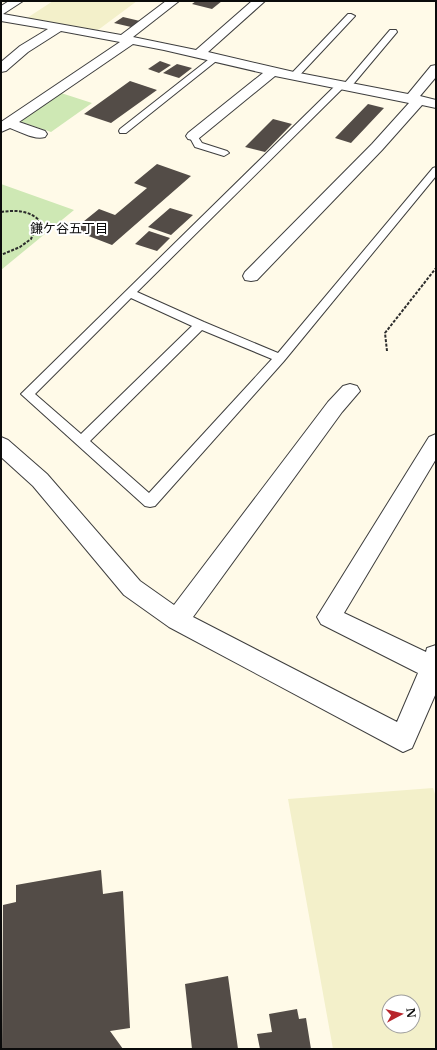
<svg xmlns="http://www.w3.org/2000/svg" width="437" height="1050" font-family="'Libre Baskerville','Noto Sans JP',serif">
<rect width="100%" height="100%" fill="#fffae8"/>
<path fill="#f3f0ca" fill-rule="evenodd" d="M53,1H137L98,30L27,18Z
M433,788L436,797V1049H333L288,799ZM389,1002H413V1026H389Z"/>
<path fill="#cee8b4" d="M61,93L92,103L51,132L19,121Z
M1,184L74,210L1,270Z"/>
<path fill="#534c47" d="M196,1H222L212,9L192,4Z
M123,17L140,21L131,27L114,23Z
M160,61L171,65L159,73L148,69Z
M177,64L192,68L179,78L163,73Z
M130,81L157,90L111,123L84,114Z
M368,104L384,108L351,143L335,138Z
M273,119L292,124L265,152L245,147Z
M157,164L191,176L112,245L73,230L99,209L115,215L147,188L134,183Z
M170,208L193,215L171,235L148,227Z
M149,231L170,238L157,251L135,244Z
M101,870L103,894L123,891L130,1028L110,1031L123,1049H2L3,905L16,902V885Z
M228,976L238,1049H192L185,984Z
M297,1009L299,1019L306,1018L311,1049H260L257,1034L272,1032L269,1014Z"/>
<g fill="none" stroke-linecap="round" stroke-linejoin="round">
<defs>
<path id="service" d="M348,14H351L355,16L297,78H291L290,76L291,74Z
M390,30H396L397,32L350,88L344,87L137,292L204,322L278,353L433,168L436,167V176L284,361L155,506L150,507L145,506L21,394L338,83L344,84ZM131,298L192,326L81,434L35,394ZM202,330L272,359L149,493L90,441Z
M213,56H219L220,58L126,133H120L119,131L120,129Z
M193,133L196,134L202,143L227,151L229,153L224,156L195,147L189,136Z"/>
<path id="minor" d="M9,1H23L3,14L121,35L166,1H179L133,37L196,50L252,1H265L208,52L294,72L408,94L431,66L436,65V77L420,96L436,100V108L422,105L382,150L257,280L251,281L245,280L243,276L245,272L372,144L409,103L275,76L198,139L193,140L188,139L186,136L188,133L263,73L164,50L133,44L19,122L45,131L47,134L45,137C34,140 21,132 10,128L1,132V122L120,42L61,31L28,52L6,71L1,72V62L20,46L48,29L1,21V6Z
M350,384L357,386L360,391L342,412L193,617L397,722L418,673L321,624L317,617L429,437L436,434V459L344,613L426,652L427,648L436,645V693L412,748L403,752L169,627L124,595L33,486L1,457V437L8,440L47,474L140,581L174,605L328,402L343,386Z"/>
</defs>
<use href="#service" stroke="#3e3e3e" stroke-width="2"/>
<use href="#minor" stroke="#3e3e3e" stroke-width="2"/>
<path stroke="#2d2d2d" stroke-width="2" stroke-dasharray="3 1.5" stroke-linecap="butt" d="M1,212C15,210 28,210 39,220L31,239L20,247L1,255
M387,351L385,333L436,268"/>
<use href="#service" fill="#fff" fill-rule="evenodd"/>
<use href="#minor" fill="#fff" fill-rule="evenodd"/>
</g>
<g text-anchor="middle" stroke-width="4" stroke-linejoin="round" paint-order="stroke">
<g font-size="13" fill="#0b0b0b" stroke="#fff">
<text x="69" y="233">鎌ケ谷五丁目</text>
</g>
</g>
<rect width="437" height="1050" fill="none" stroke="#0b0b0b" stroke-width="4"/>
<g transform="translate(401 1014) rotate(83)"><circle r="19" fill="#ffffff" stroke="#9d9d9d"/>
<path d="M0-3L7 15L0 10L-7 15Z" fill="#b8252b"/>
<text y="-6" font-size="11" font-weight="bold" text-anchor="middle" fill="#0b0b0b">N</text>
</g>
</svg>
